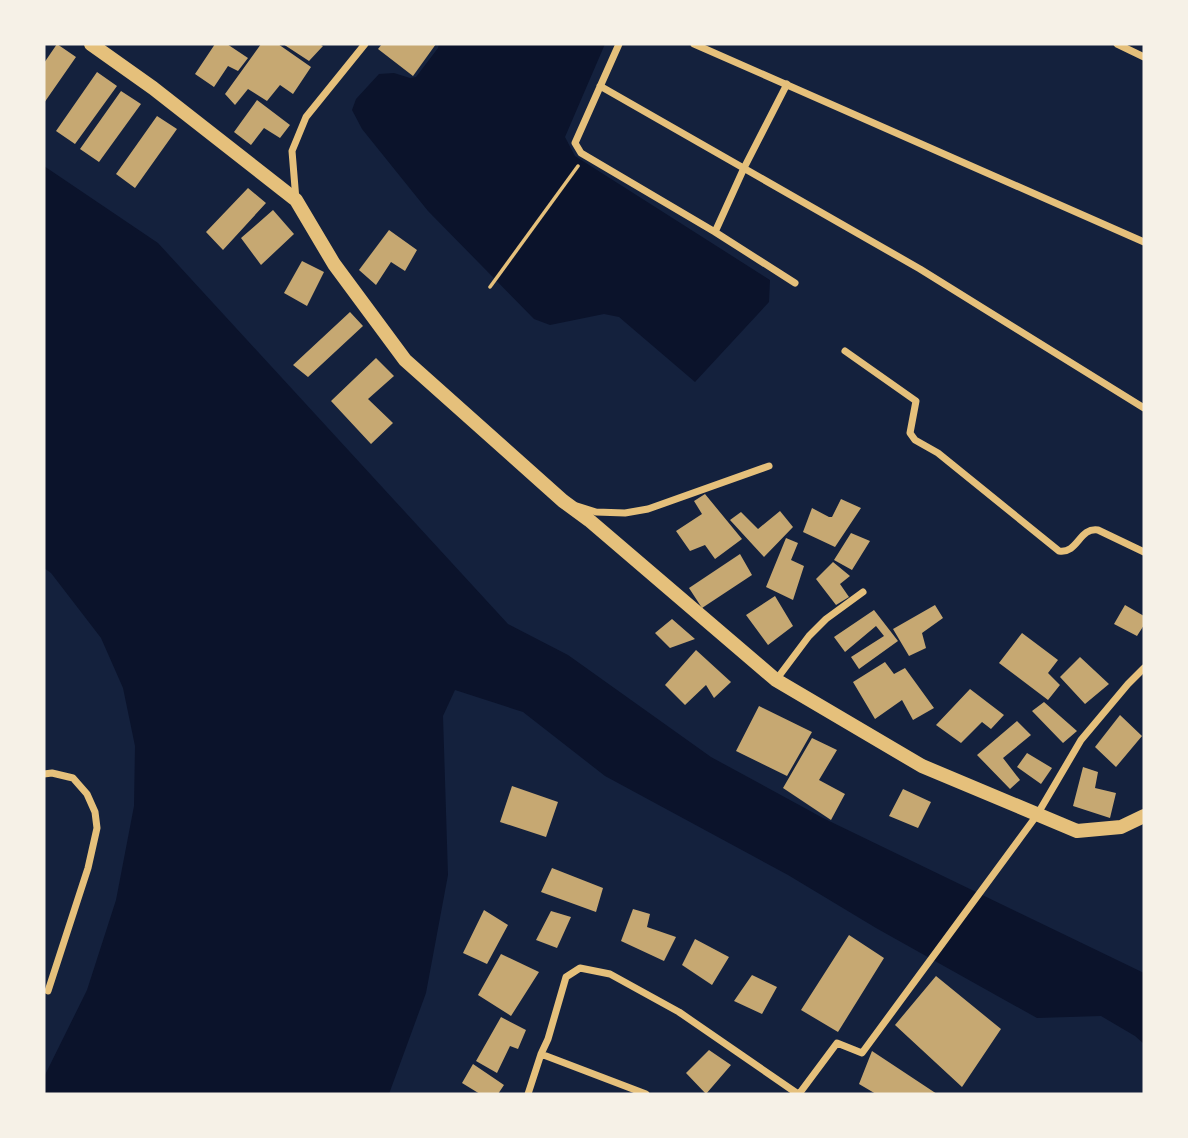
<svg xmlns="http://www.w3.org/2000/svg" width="1188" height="1138" font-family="Signika,sans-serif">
<rect width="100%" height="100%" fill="#14213d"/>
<path fill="#0b132b" d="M439,44H605L565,137L575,156L770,280L769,302L695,382L619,317L604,314L550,325L534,319L428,211L362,129L352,110L356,99L379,74L394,73L410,78L416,77L438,48Z
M44,166L158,243L508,624L568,655L711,757L823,818L1144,973V1044L1135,1036L1101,1016L1037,1018L876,928L788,875L605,776L523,712L455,690L443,716L448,875L426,993L389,1094H44V1077L87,990L116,900L134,806L135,746L123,688L101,638L51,573L44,568Z"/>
<path fill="#c6a872" d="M57,44L76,57L44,103V63Z
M215,44H227L248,58L238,71L228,66L214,87L195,74Z
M261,44H278L311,67L293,94L280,85L267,101L248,89L235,105L225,94Z
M283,44H319L323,46L309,61Z
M382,44H436L413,76L378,49Z
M97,72L117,86L75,144L56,131Z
M121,91L141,104L99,162L80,149Z
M257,100L290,125L280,138L264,128L251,145L234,132Z
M157,116L177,129L135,188L116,174Z
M248,188L266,203L223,250L206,232Z
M273,210L294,234L261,265L241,238Z
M389,230L417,250L405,271L391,262L376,285L359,270Z
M302,261L324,272L307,306L284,293Z
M350,312L363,326L308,377L293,365Z
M376,358L394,376L368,399L393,423L371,444L331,401Z
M705,494L742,539L715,559L705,545L690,551L676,531L702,514L694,501Z
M841,499L861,508L835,547L803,532L812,508L829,517H832Z
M780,511L793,527L764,557L730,520L741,512L758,529Z
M851,533L870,541L852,570L834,560Z
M786,538L798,543L791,560L804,566L793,600L766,587Z
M740,554L752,575L702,608L689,588Z
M833,562L850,576L840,584L849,597L836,605L816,579Z
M775,596L793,626L768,645L746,615Z
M935,605L943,618L922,633L926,648L909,656L893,629Z
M1125,605L1144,616V625L1137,636L1114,624Z
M874,610L898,641L859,669L851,657L884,636L876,626L845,652L834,637Z
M672,619L695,639L670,648L655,633Z
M1022,633L1058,660L1048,673L1060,685L1048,700L999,663Z
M696,650L731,682L714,698L706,685L685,705L665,685Z
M1080,657L1109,684L1085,704L1060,677Z
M885,662L894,674L905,668L934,708L913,720L902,700L875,719L853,682Z
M970,689L1004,715L991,729L982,722L961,743L936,725Z
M1044,702L1077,731L1063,743L1032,711Z
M759,706L812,732L787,776L736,751Z
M1120,715L1142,736L1116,767L1095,747Z
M1017,721L1031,735L1003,758L1020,780L1010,789L977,755Z
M812,738L837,750L819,780L845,794L831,820L783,788Z
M1027,753L1052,768L1041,784L1017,767Z
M1083,767L1098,772L1095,788L1116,793L1110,818L1073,806Z
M512,786L558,802L546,837L500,822Z
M903,789L931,802L918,828L889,816Z
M552,868L603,888L596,912L541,892Z
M633,909L650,914L647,927L676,937L664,961L621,941Z
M484,910L508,925L487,964L463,953Z
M551,911L571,917L557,948L536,940Z
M849,935L884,958L838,1032L801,1010Z
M695,939L729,957L712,985L682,965Z
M501,954L539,972L511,1016L478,995Z
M752,975L777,987L762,1014L734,1001Z
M936,976L1001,1029L962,1087L895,1025Z
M501,1017L526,1030L518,1049L510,1046L497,1073L476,1061Z
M709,1050L731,1065L706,1094L686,1073Z
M872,1051L937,1094H876L859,1084Z
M473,1064L504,1085L498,1094H480L462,1083Z"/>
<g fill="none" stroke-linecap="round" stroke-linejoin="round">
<path stroke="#e5c07b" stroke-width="3.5" d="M490,287L578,166"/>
<path stroke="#e5c07b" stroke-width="7" d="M619,44L575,143L581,153L715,232L795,283
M694,44L1144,242
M1117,44L1144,57
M600,86L920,269L1144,408
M296,200L292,151L306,117L365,44
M715,232L744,168L787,84
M845,351L916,401L910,433L915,440L938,453L1059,551C1078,554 1079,527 1098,530L1144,552
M577,506L596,512L625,513L648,509L769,466
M776,680L809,636L826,619L863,592
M44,774L52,773L73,778L87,794L95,812L97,828L88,868L48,991
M541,1054L548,1039L566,977L580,968L610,974L679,1012L798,1094
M528,1094L541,1054L646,1094
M799,1094L837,1043L862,1053L1037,815L1081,740L1128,684L1144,668"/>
<path stroke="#e5c07b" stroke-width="14" d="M91,44L153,88L296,200L334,264L405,360L563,501L589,520L776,680L922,766L1077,831L1121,827L1144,816"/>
</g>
<rect width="1188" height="1138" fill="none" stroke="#f6f1e7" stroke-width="91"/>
</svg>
